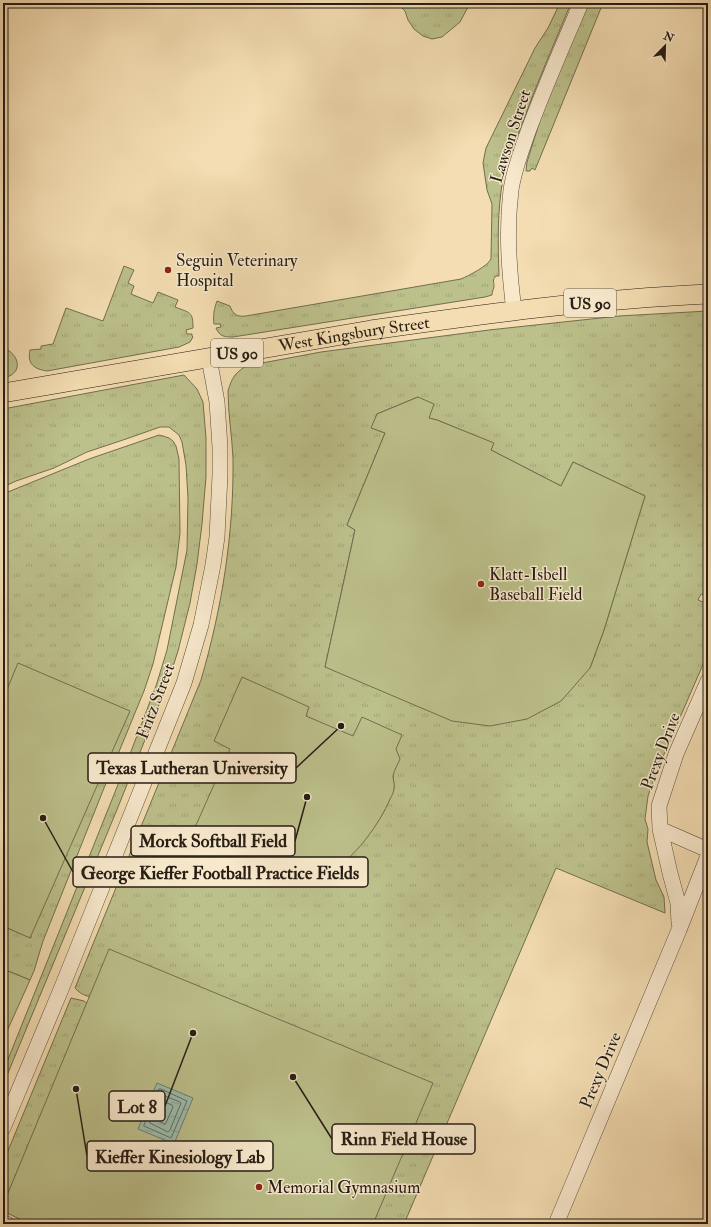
<svg xmlns="http://www.w3.org/2000/svg" width="711" height="1227" font-family="'IM FELL Double Pica',serif">
<defs>
<pattern id="grass-tufts" width="24" height="20" patternUnits="userSpaceOnUse"><rect width="24" height="20" fill="#bcc08b"/><path d="M3 7l-1-3M5 7V3M7 7l1-3M15 17l-1-3M17 17v-4M19 17l1-3" fill="none" stroke="#a1a577"/></pattern>
<pattern id="water-ripples" width="26" height="14" patternUnits="userSpaceOnUse"><rect width="26" height="14" fill="#9cbcad"/><path d="M2 4q2-2 4 0t4 0M15 11q2-2 4 0t4 0" fill="none" stroke="#86a194"/></pattern>
</defs>
<rect width="100%" height="100%" fill="#f4ddb2"/>
<filter id="stains"><feTurbulence type="fractalNoise" baseFrequency=".005" numOctaves="4"/><feColorMatrix values="0 0 0 0 .2 0 0 0 0 .09 0 0 0 0 .02 0 0 0 .5 -.17"/></filter>
<radialGradient id="worn" r=".72"><stop offset=".6" stop-color="#630" stop-opacity="0"/><stop offset="1" stop-color="#630" stop-opacity=".3"/></radialGradient>
<path fill="url(#grass-tufts)" stroke="#716e50" fill-rule="evenodd" d="M397,3H469L468,7L460,22L442,37L432,39L423,36L414,29L408,20L405,11Z
M560,3H571C554,44 536,85 521,127C514,144 507,161 503,179C497,211 498,244 499,276H496C492,280 494,282 494,286C494,289 492,291 492,295L485,297L233,337C225,337 220,337 216,328L221,327L220,324H214C213,316 214,309 217,301L230,306C233,315 238,317 246,316L461,279C468,276 488,266 491,259L492,204L487,190L483,163L486,148L535,48L548,28Z
M588,3H603L535,170L532,168L530,171H526L527,162L541,117Z
M124,266L134,270L128,283L134,286L131,294L153,303L158,292L178,300L175,307C190,313 193,311 193,328L186,330L187,334H192V336L193,337L190,342L179,347L47,371C34,369 27,364 30,350L41,349V346L53,344L66,308L103,321Z
M708,311V597L701,594L698,600L708,604V653L658,768L648,796L645,819L648,829L647,842L656,880L664,897L665,913L556,868L404,1224H295L94,997C87,997 80,994 75,988L201,680C222,608 234,533 233,458C232,436 228,413 228,391C232,378 234,374 246,366L321,352L489,330L619,316ZM418,397L428,418L437,420L493,443L491,450L561,486L573,462L645,496L604,630L590,668L325,667L355,530L347,525L385,433L372,428L377,414ZM393,775L394,788L383,813L376,824L356,850L345,861L331,871L248,875L237,872L215,862Z
M3,348C19,353 25,374 3,378Z
M184,375L197,389L203,402L206,438V477L202,524L197,564L190,603L178,651L167,685L116,812L3,1085V1072L125,767L156,686L167,650L187,550L188,498L186,465L182,442L179,435L169,427H160L126,439L87,452L54,468L16,481L3,487V409Z
M159,435L163,436L169,438L173,441L176,446L179,459L180,533L176,567L153,664L144,691L102,793L43,941L34,971L30,980L3,969V926L31,938L19,663L3,699V494L89,459Z
M71,998L84,1001L90,1006L3,1205V1163Z"/>
<path fill="#bcc08b" stroke="#716e50" d="M418,397L434,404L429,418L437,420L494,443L491,450L561,486L573,462L645,496L604,630L590,668L561,701L527,719L490,726L452,721L325,667L355,530L347,525L385,433L371,428L377,414Z
M18,663L130,711L30,938L3,926V699Z
M242,677L309,707L306,716L353,736L362,717L402,735L396,749L400,759C398,764 394,770 393,776C393,780 395,784 394,788C394,791 392,796 390,799C380,823 354,860 330,871C303,885 266,882 238,872C231,870 221,866 215,862C209,858 206,851 200,848C196,846 192,844 188,843L230,749L214,741Z
M109,949L433,1083L373,1224H30L3,1211V1205Z
M3,969L30,980L3,1040Z"/>
<path fill="url(#water-ripples)" stroke="#6d7c70" d="M157,1083L193,1098L174,1144L138,1129Z"/>
<g fill="none" stroke-linecap="round" stroke-linejoin="round">
<path stroke="#616c60" stroke-width="1" d="M159,1089H161L187,1101L171,1138L144,1126Z
M162,1095L180,1102L181,1103L170,1130L168,1132L150,1123Z
M167,1103L172,1105L173,1107L166,1123L165,1124L159,1121L158,1120L164,1104Z"/>
<defs>
<path id="minor" d="M514,311C509,270 506,231 511,190C514,169 522,149 529,129C545,86 563,45 581,3
M660,829L708,850
M679,923L678,903L670,873L660,829L659,806L676,754L708,681
M3,1128L62,987L184,683L201,625L213,565L217,537L220,475V447L217,402L209,358
M3,1223L7,1224
M556,1224L679,930L708,856"/>
<g id="major">
<path id="s1" d="M3,393L371,330C483,314 595,299 708,294"/>
</g>
</defs>
<use href="#minor" stroke="#5a4d3c" stroke-width="16"/>
<use href="#major" stroke="#261d14" stroke-width="20"/>
<use href="#minor" stroke="#f8e9cd" stroke-width="15"/>
<use href="#major" stroke="#f4ddb2" stroke-width="19"/>
</g>
<g fill="#8f2418" stroke="#f8e9cd" stroke-width="1.5">
<circle cx="168" cy="270" r="4"/>
<circle cx="481" cy="584" r="4"/>
<circle cx="259" cy="1187" r="4"/>
</g>
<g text-anchor="middle" stroke-width="3" stroke-linejoin="round" paint-order="stroke">
<g fill="#f8e9cd" stroke="#655a4c" stroke-width="1">
<rect x="564" y="289" width="52" height="28" rx="3"/>
<rect x="211" y="339" width="52" height="28" rx="3"/>
</g>
<g font-size="16" font-weight="bold" fill="#261d14">
<text x="590" y="309">US 90</text>
<text x="237" y="359">US 90</text>
</g>
<g font-size="17" fill="#261d14" stroke="#f8e9cd">
<text transform="translate(510 136) rotate(-72)" y="6">Lawson Street</text>
<text dy="6" stroke="none"><textPath href="#s1" startOffset="356">West Kingsbury Street</textPath></text>
<text transform="translate(155 701) rotate(-69)" y="6">Fritz Street</text>
<text transform="translate(660 751) rotate(-69)" y="6">Prexy Drive</text>
<text transform="translate(600 1070) rotate(-67)" y="6">Prexy Drive</text>
</g>
<g font-size="17" fill="#261d14" stroke="#f8e9cd" text-anchor="start">
<text x="176" y="266">Seguin Veterinary<tspan x="176" dy="20">Hospital</tspan></text>
<text x="489" y="580">Klatt-Isbell<tspan x="489" dy="20">Baseball Field</tspan></text>
<text x="267" y="1193">Memorial Gymnasium</text>
</g>
</g>
<path fill="none" stroke="#261d14" stroke-width="1.5" d="M341 726L296 768M307 797L295 841M43 818L73 872M193 1033L165 1106M293 1077L332 1139M76 1089L87 1156"/>
<g fill="#261d14" stroke="#f8e9cd" stroke-width="1.5">
<circle cx="341" cy="726" r="4"/>
<circle cx="307" cy="797" r="4"/>
<circle cx="43" cy="818" r="4"/>
<circle cx="193" cy="1033" r="4"/>
<circle cx="293" cy="1077" r="4"/>
<circle cx="76" cy="1089" r="4"/>
</g>
<g fill="#f8e9cd" stroke="#261d14" stroke-width="1.5">
<rect x="88" y="753" width="208" height="30" rx="4"/>
<rect x="131" y="826" width="164" height="30" rx="4"/>
<rect x="73" y="857" width="295" height="30" rx="4"/>
<rect x="109" y="1091" width="56" height="30" rx="4"/>
<rect x="332" y="1124" width="143" height="30" rx="4"/>
<rect x="87" y="1141" width="186" height="30" rx="4"/>
</g>
<g font-size="18" text-anchor="middle" font-weight="bold" fill="#261d14">
<text x="192" y="774">Texas Lutheran University</text>
<text x="213" y="847">Morck Softball Field</text>
<text x="220" y="879">George Kieffer Football Practice Fields</text>
<text x="137" y="1113">Lot 8</text>
<text x="404" y="1145">Rinn Field House</text>
<text x="180" y="1163">Kieffer Kinesiology Lab</text>
</g>
<rect width="711" height="1227" fill="none" stroke="#f4ddb2" stroke-width="16"/>
<rect x="4" y="4" width="703" height="1219" fill="none" stroke="#261d14" stroke-width="2"/>
<rect x="8" y="8" width="695" height="1211" fill="none" stroke="#261d14"/>
<g transform="translate(665 46) rotate(23)" stroke="#f8e9cd" stroke-width="3" paint-order="stroke">
<path d="M0-3L7 15L0 10L-7 15Z" fill="#261d14"/>
<text y="-6" font-size="11" font-weight="bold" text-anchor="middle" fill="#261d14">N</text>
</g>
<rect width="100%" height="100%" filter="url(#stains)"/>
<rect width="100%" height="100%" fill="url(#worn)"/>
</svg>
